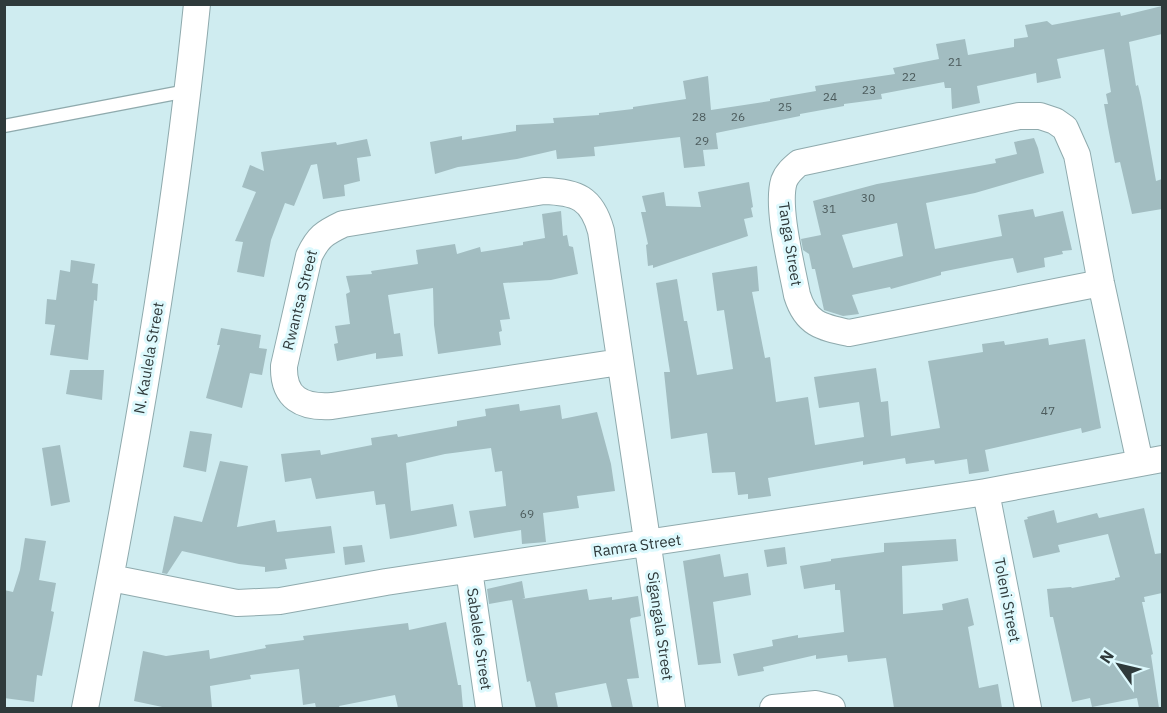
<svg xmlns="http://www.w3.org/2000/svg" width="1167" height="713" font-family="'IBM Plex Sans',sans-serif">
<rect width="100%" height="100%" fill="#cfecf0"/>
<path fill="#a2bdc1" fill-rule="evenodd" d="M1162,6V34L1129,42L1136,86L1138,85L1141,97L1156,181L1162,179V209L1132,214L1120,162L1115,163L1108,127L1104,104H1108L1106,94L1111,92L1104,49L1057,59L1061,78L1037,83L1036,73L977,86L980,103L952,109L951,88H945L944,82L881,94L882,99L844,104V106L800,114V116L716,133L718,149L703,150L705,166L684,168L680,137L594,147L595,156L557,159L556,150L517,159L458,167L435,174L430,142L462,136V140L516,131V125L554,123L553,118L599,115V113L633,109V107L686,99L683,81L708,76L711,110L770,101V99L816,91L815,86L895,74L893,68L939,59L936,44L965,39L968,55L1014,47V39L1028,37L1025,25L1047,21L1052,25L1120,12L1121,16Z
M1034,138L1038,148L1044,173L975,193L926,203L935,249L1002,236L998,215L1033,209L1035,217L1063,211L1072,250L1062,251L1063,254L1044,258L1045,267L1017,273L1013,258L995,261L941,272V275L891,289L890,287L852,295L859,314L843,316L824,310L815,269H812L809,254L803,250L801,239L821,235L813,201L877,184L996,163L995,159L1017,154L1014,142ZM897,223L903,256L853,268L842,235Z
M367,139L371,156L357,158L360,181L344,185L345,196L323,199L317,164L311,165L294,206L285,203L271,240L264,277L237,272L243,242L235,241L256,192L242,187L250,165L264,171L261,152L336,142L337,145Z
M749,182L753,207L751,208L753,217L744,219L748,236L653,268V265L648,266L646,245L648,244L641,212H646L642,196L664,192L666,206L701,207L698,192Z
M561,211L563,236L567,235L569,246L573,247L578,274L551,280L503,283L510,319L500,320L502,331L499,332L501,345L438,354L434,325L433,288L388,295L394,334L400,333L403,356L376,359V353L337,361L334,344L338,343L335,326L350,324L346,294L350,292L346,276L372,274L371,271L418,264L416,250L455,244L457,254L480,247L481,252L523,245V242L545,238L542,214Z
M71,260L95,264L92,283L98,284L97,301L94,300L88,360L50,355L55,325L45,324L47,299L56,300L60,270L70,272Z
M757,266L759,291L752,292L765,358L770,357L776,402L808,397L815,445L864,437L859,402L819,408L814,377L876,368L881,402L888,401L891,436L940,428L928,361L983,352L982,344L1004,341L1005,345L1048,338L1049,345L1085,339L1101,428L1082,433L1081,428L985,450L989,471L969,474L967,459L935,464L934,460L906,464L905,458L863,465V461L768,478L771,496L748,499V494L738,495L735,472L712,473L707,433L671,439L664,372H670L656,283L677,279L684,321H687L697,375L733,369L724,310L717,311L712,273Z
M221,328L261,335L259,348L267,349L262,375L250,373L242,408L206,398L220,345H217Z
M70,370H104L102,400L66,394Z
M519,404L520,411L560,405L562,419L597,412L611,464L615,491L577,496L579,508L543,513L546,542L522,544L521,530L474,538L469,511L506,506L502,471L495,472L491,448L445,454L406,463L411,511L453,504L457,526L413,535L390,539L385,504L376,505L374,491L316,499L311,478L285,482L281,454L320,450L321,455L372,445L371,438L397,434L398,437L457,426V421L486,416L485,409Z
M190,431L212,434L206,472L183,467Z
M60,445L70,502L51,506L42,448Z
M220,461L248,466L237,527L275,520L277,532L331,526L335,553L285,559L287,569L265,572V567L239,564L182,551L167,574L162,573L174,516L202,522Z
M1144,508L1155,554L1162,553V593L1144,597L1145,602H1142L1153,654L1151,655L1159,708H1139L1137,698L1092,707L1090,698L1072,702L1053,617H1050L1047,589L1071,587L1072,588L1115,580V578L1120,577L1108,534L1058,545L1060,552L1033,558L1024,520L1028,519L1027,517L1054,510L1057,523L1097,513L1099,518Z
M25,538L46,541L39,580L56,583L51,611L54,612L42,676L37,675L34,702L4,698V590L13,592L20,570Z
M956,539L958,561L902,566L903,614L943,610L942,604L968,598L974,625L968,627L979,688L998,684L1002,708H894L886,658L848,662L847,655L816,659V655L763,667L764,671L738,676L733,654L773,646L772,640L798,635V638L844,632L840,590H835V584L804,589L800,566L831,561V559L884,552V543Z
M362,545L365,562L345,565L343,547Z
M785,547L787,564L767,567L764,550Z
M720,554L724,577L748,573L751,595L713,602L721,663L698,665L683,561Z
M522,581L525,598L522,599L587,589L589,600L612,597V600L638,596L641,616L631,618L630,620L639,678L627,679L633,708H612L606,683L555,693L558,708H536L530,681L527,682L512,600L489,604L487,589Z
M446,622L458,685H461L463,708H398L395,695L339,706L340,708H316L315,703L303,705L299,669L250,675L251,679L210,686L212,708H167L134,701L143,651L166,656L209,650L210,659L266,648L265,645L304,640L303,636L408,623L409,630Z"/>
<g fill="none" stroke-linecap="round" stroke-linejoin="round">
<defs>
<path id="service" d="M4,126L187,91"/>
<path id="minor" d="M1101,283L849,333C821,327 806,324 797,295C792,267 776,207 784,181C787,173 793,168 799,163L1019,116H1040L1055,121L1065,128L1077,155L1101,283L1140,463
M620,362L332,406C302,408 283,398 284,366L309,256C318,237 324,233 343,224L544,191C577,192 592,198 601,231L672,708
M986,492L1028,708
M469,570L489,708
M111,578L237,603L280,601L386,582L986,492L1162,459
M85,708C131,476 173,241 197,4
M773,708L816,704L832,708"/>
</defs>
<use href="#service" stroke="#8faaad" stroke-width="15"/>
<use href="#minor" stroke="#8faaad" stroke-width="28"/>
<use href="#service" stroke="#fff" stroke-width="12"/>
<use href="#minor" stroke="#fff" stroke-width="26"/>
</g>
<g text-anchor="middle" stroke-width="6" stroke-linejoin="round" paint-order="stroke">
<g font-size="12" fill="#4c5b5c">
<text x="955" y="66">21</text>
<text x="909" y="81">22</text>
<text x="869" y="94">23</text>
<text x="830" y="101">24</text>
<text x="785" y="111">25</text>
<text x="699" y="121">28</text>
<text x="738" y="121">26</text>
<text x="702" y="145">29</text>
<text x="868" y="202">30</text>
<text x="829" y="213">31</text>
<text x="1048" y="415">47</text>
<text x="527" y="518">69</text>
</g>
<g font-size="15" fill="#2f3a3b" stroke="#ddf9fd">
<text transform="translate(790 244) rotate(81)" y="5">Tanga Street</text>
<text transform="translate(300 300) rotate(-76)" y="5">Rwantsa Street</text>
<text transform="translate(149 358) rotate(-80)" y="5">N. Kaulela Street</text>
<text transform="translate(637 546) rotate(-8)" y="5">Ramra Street</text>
<text transform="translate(1007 600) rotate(79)" y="5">Toleni Street</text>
<text transform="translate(660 626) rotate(82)" y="5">Sigangala Street</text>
<text transform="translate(479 639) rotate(82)" y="5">Sabalele Street</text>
</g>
</g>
<rect width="1167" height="713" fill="none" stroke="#2f3a3b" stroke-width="12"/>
<g transform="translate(1119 665) rotate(304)" stroke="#ddf9fd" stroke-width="4.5" paint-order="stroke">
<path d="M0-4.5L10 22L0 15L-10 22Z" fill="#2f3a3b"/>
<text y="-9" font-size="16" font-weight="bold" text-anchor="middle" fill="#2f3a3b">N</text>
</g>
</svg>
